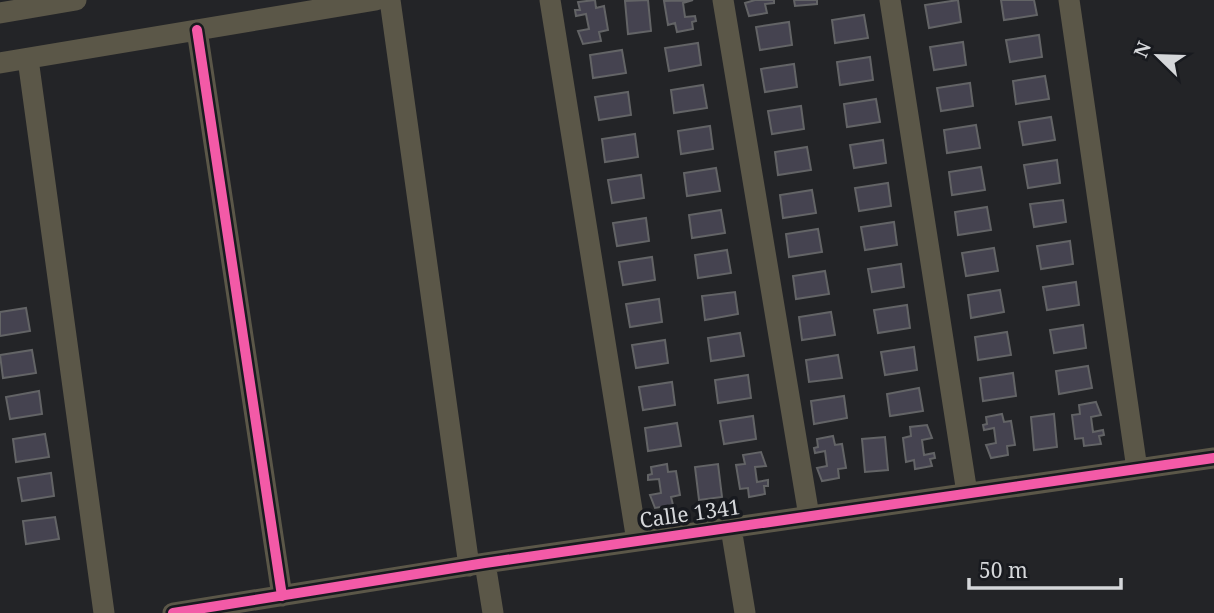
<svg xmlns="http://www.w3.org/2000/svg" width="1214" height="613" font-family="'Noto Serif',serif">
<rect width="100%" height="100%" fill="#232427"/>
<path fill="#454350" stroke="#636466" stroke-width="2" d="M595,0L596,8L604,6L608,30L599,32L601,41L583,44L578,31L589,29L586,14L576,16L575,10H580L578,2Z
M648,0L651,31L628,34L625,1Z
M693,0L683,3L685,17L695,16L696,21L692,22L693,29L677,32L675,23L668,25L664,1Z
M755,0H774V3L765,4L767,13L749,16L745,3Z
M794,0H817V4L795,6Z
M958,0L961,22L929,28L925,5Z
M1001,0H1034L1037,15L1004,20Z
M864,15L868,38L835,43L832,20Z
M789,22L792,45L760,50L756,27Z
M1039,35L1042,57L1010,62L1006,40Z
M963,42L966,65L934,70L930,47Z
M698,43L701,65L669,71L665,48Z
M622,50L626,73L593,78L590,55Z
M870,57L873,80L840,85L837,62Z
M794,64L797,87L765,92L761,69Z
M1045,76L1049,99L1016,104L1013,81Z
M970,83L973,106L941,111L937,88Z
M703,85L707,108L674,113L671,90Z
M628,92L631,115L599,120L595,97Z
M876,99L880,122L847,127L844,104Z
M801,106L804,129L772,134L768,111Z
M1051,117L1055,140L1023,145L1019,122Z
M976,125L980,148L947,153L944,130Z
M710,126L713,149L681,154L678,131Z
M635,134L638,157L605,162L602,139Z
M883,140L886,163L854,168L850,145Z
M807,147L811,170L778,175L775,152Z
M1057,160L1060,183L1028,188L1024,165Z
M981,167L985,190L952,195L949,172Z
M716,168L720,191L687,196L684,173Z
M641,175L644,198L612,203L608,180Z
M888,183L891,206L859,211L855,188Z
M812,190L816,213L783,218L780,195Z
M1063,200L1066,222L1034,227L1030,204Z
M987,207L991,230L958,235L955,212Z
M721,210L725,233L692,238L689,215Z
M646,218L649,241L617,246L613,223Z
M894,222L897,245L865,250L861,227Z
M818,229L822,252L789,257L786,234Z
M1070,241L1073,264L1041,269L1037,246Z
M994,248L998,271L966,276L962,253Z
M727,250L731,273L698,278L695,255Z
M652,257L655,280L623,285L619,262Z
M901,264L904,287L872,292L868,269Z
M825,271L829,294L796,299L793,276Z
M1076,282L1079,305L1047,310L1043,287Z
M1000,290L1004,312L971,318L968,295Z
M735,292L738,314L705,320L702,296Z
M659,299L662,322L630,327L626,304Z
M907,305L910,328L878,333L874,310Z
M26,308L30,331L0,336V312Z
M831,312L835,335L802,340L799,317Z
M1083,325L1086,348L1054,353L1050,330Z
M1007,332L1011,355L978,360L975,337Z
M740,333L744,356L711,361L708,338Z
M665,340L668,363L636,368L632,345Z
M914,347L917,370L885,375L881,352Z
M32,350L36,373L3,378L0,355Z
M838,355L842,378L809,382L806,360Z
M1088,366L1092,388L1059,394L1056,371Z
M1013,373L1016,396L983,401L980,378Z
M748,375L751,398L718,403L715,380Z
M672,382L675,405L643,410L639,387Z
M919,388L923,411L890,416L887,394Z
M39,391L42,414L10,419L6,397Z
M844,396L847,418L814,424L811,401Z
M1096,402L1101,415L1091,417L1093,432L1103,430L1104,435L1099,436L1101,444L1084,446L1083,438L1075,439L1072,415L1080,414L1079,405Z
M1002,414L1004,422L1011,421L1015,445L1007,446L1008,455L991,458L986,445L996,443L994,428L984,430L983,425L987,424L986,417Z
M1054,414L1057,447L1034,450L1031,417Z
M753,416L756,439L724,444L720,421Z
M677,423L681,446L648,451L645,428Z
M927,425L932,438L922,440L924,455L934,453L935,458L930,459L932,466L915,469L914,460L906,462L903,438L911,436L910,427Z
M45,434L49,457L16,462L13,439Z
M833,436L835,445L842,444L846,468L838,469L839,478L822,481L817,468L827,466L825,451L815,453L814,448L818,447L817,439Z
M885,437L888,470L865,472L862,439Z
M761,452L766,466L755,467L757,482L768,480V486H764L765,494L749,497L748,488L740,489L736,465L745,464L743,455Z
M667,464L668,472L676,471L680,495L671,497L673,505L655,508L650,495L661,493L659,479L648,480V475L652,474L651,467Z
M718,464L722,497L699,500L695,467Z
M51,473L54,496L22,501L18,478Z
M55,517L59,539L26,544L23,521Z"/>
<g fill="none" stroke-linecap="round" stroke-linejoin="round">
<path stroke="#5b5748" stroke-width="21" d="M390,0L469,566
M550,0L637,541
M723,0L809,516
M890,0L967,493
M1069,0L1137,469
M0,13L76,0
M197,30L282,596
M28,59L104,613
M0,63L376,0
M731,528L745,613
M485,563L493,613
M173,613L485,563L1214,458"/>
<defs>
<path id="cycleway" d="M197,30L282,596
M173,613L485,563L1214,458"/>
</defs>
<use href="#cycleway" stroke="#181a1f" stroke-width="15"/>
<use href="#cycleway" stroke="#f35aa7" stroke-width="10"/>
</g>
<g text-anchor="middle" stroke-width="7" stroke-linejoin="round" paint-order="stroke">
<g font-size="21" fill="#d5d7da" stroke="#181a1f">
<text transform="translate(690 514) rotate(-8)" y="7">Calle 1341</text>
</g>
</g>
<g transform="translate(1158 56) rotate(293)" stroke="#181a1f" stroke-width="5" paint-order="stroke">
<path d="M0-5L12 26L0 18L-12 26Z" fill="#d5d7da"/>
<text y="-10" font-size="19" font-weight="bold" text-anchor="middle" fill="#d5d7da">N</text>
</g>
<path d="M969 578v10h152v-10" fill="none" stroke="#d5d7da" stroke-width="3.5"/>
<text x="979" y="578" font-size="21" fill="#d5d7da" stroke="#181a1f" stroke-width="5" paint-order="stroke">50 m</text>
</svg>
